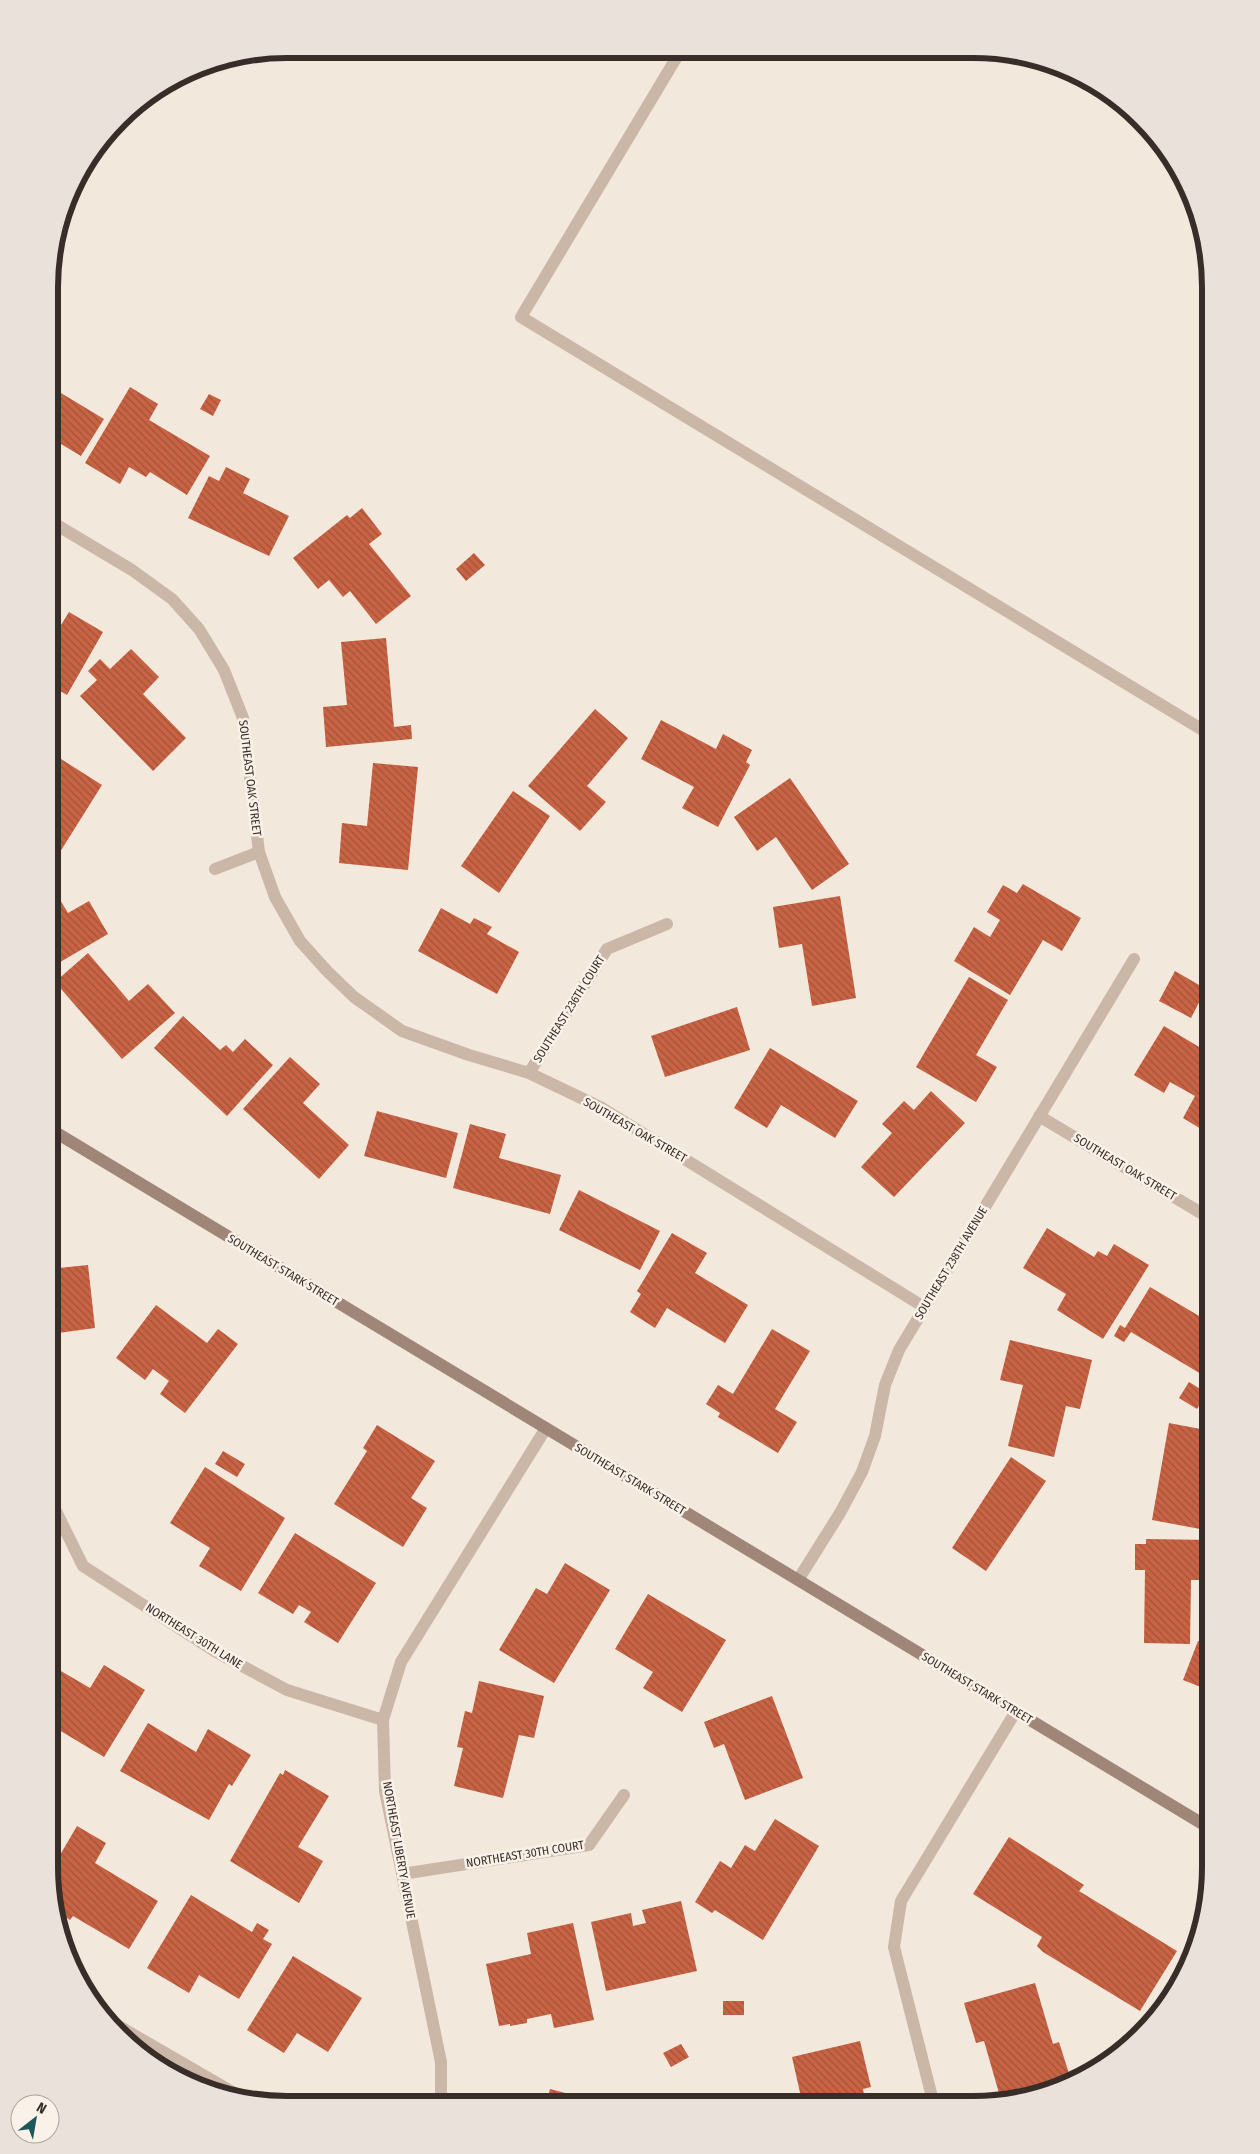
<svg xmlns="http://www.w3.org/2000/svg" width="1260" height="2154" font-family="'Fira Sans Condensed',sans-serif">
<defs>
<pattern id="building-back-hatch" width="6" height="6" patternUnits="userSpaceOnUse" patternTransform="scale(1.25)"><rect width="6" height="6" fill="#c86344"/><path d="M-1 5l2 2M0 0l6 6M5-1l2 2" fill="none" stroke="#a35239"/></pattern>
</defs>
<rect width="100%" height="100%" fill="#f3e8dc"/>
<path fill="url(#building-back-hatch)" d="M51,387L104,419L81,456L51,438Z
M130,387L158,404L149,420L210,456L187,495L150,472L146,477L129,467L120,484L85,463Z
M209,394L221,400L213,416L200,409Z
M226,467L250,479L243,493L289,516L269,556L188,518L209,476L219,481Z
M362,508L382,534L369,544L411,596L376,624L350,591L343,597L329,580L318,589L293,558L347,515L350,518Z
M474,553L485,565L466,581L456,569Z
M69,612L103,632L67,695L50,685V626L53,621L61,625Z
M386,638L394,727L411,725L412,739L326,747L323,707L347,705L341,642Z
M131,649L159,677L143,694L186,738L153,771L80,696L97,680L88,671L100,659L110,669Z
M595,709L628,738L587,786L606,802L580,831L528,786Z
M661,720L716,749L723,734L752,750L746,762L750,765L718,827L682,808L694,787L641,759Z
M61,759L102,785L60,852L50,845V777Z
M373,763L418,767L408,870L339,863L342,823L367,826Z
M790,778L849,864L812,890L776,837L757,851L734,817Z
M513,791L550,816L499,893L461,866Z
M50,883L68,913L89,901L108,934L50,968Z
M1023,884L1081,918L1062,951L1043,940L1010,995L954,961L974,927L990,937L1000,920L987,912L1003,885L1017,893Z
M840,896L856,998L812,1006L802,944L779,948L773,907Z
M441,908L470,924L474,918L492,927L487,934L519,952L497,994L418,951Z
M88,953L129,1001L148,984L175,1013L122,1059L55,982Z
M1175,971L1206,989L1191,1018L1159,1001Z
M969,977L1008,1000L976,1055L997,1067L976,1102L916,1067Z
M737,1007L750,1050L665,1077L651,1036Z
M183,1016L220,1050L226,1045L233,1052L245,1039L273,1065L227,1116L154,1048Z
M1164,1026L1211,1054V1135L1183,1118L1195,1096L1170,1082L1164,1093L1134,1075Z
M770,1048L858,1101L835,1138L781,1105L767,1128L734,1108Z
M290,1057L320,1084L303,1103L349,1145L319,1179L243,1109Z
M931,1091L965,1123L894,1197L861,1167L892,1133L882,1124L904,1101L914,1110Z
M377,1111L458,1133L446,1178L364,1156Z
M470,1124L506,1134L499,1158L561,1175L550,1214L453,1188Z
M579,1190L660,1231L640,1270L559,1230Z
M1047,1228L1094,1257L1098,1251L1107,1256L1114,1244L1149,1265L1103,1339L1057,1310L1066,1294L1023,1268Z
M672,1233L707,1253L695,1273L748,1305L725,1343L667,1308L655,1328L630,1312L641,1294L637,1291Z
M88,1265L95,1328L51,1334L54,1353H49V1269Z
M1150,1287L1206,1320L1211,1313V1380L1131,1332L1124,1342L1114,1336L1120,1325L1125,1328Z
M156,1305L207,1343L218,1329L238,1344L185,1413L160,1394L169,1381L153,1369L145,1380L116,1358Z
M772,1329L810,1351L775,1409L797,1422L778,1453L718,1417L720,1413L706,1404L718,1385L733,1394Z
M1010,1340L1092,1360L1080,1409L1066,1406L1054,1457L1008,1446L1023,1385L1000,1380Z
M1189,1382L1207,1393L1197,1409L1179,1398Z
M1169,1423L1211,1431V1446L1203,1490L1211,1491V1531L1152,1520Z
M377,1425L435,1461L411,1498L427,1508L403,1547L334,1504L367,1451L363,1448Z
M223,1451L245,1464L237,1477L215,1464Z
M1011,1457L1046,1481L986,1571L952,1548Z
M205,1467L285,1518L241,1591L199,1566L210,1548L170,1523Z
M295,1533L376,1583L338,1643L304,1622L311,1612L299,1605L293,1614L258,1593Z
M1146,1539L1211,1540V1580H1191L1190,1644L1144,1643L1145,1570H1135V1544H1146Z
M565,1563L610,1590L554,1683L499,1650L536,1588L547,1594Z
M648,1594L726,1640L682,1712L643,1688L653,1672L615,1649Z
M1198,1641L1211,1646V1691L1183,1680Z
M49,1664L90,1688L104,1665L145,1690L104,1757L49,1724Z
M479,1681L544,1696L534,1738L519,1735L503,1798L454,1786L463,1748L457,1747L465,1711L472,1713Z
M772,1696L803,1778L745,1800L724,1744L714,1748L704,1722Z
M148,1723L196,1752L208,1729L251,1755L232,1786L229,1784L209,1820L120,1771Z
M285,1770L329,1796L298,1847L323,1861L299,1903L230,1861L280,1773L283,1775Z
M49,1805L60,1812L49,1832Z
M775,1819L819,1846L763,1940L715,1910L712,1913L695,1902L720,1861L731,1868L745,1845L755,1851Z
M77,1826L106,1843L95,1863L158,1901L129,1949L73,1916L70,1920L58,1912L50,1872Z
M1009,1837L1084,1885L1079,1891L1177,1951L1140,2011L1043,1952L1037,1946L1042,1937L973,1894Z
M191,1895L252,1932L257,1923L269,1930L263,1939L272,1944L239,1999L199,1975L189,1993L147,1968Z
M681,1901L697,1971L606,1991L591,1922L631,1913L633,1926L646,1923L642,1910Z
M573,1923L594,2020L554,2028L551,2014L527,2019V2023L510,2026V2024L499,2026L486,1964L531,1954L527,1933Z
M293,1956L362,1998L328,2052L297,2033L284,2053L247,2030Z
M1035,1983L1053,2044L1059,2042L1072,2083L1064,2087L1001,2100L984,2041L976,2043L964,2003Z
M723,2001H744V2015H723Z
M860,2041L871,2087L863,2089L866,2105H793L792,2099L801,2097L792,2057Z
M681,2044L689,2057L671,2067L663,2053Z
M550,2089L607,2104H546Z"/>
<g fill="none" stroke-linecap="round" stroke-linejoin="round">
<path stroke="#cbb7a8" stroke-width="12" d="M681,50L521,317L1211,735
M934,2105L894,1947L901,1901L1016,1711"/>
<path stroke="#cbb7a8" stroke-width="12" d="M50,521L132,570L172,599L199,629L224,670L243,718L259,852L275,897L300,941L327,971L354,997L402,1031L469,1055L529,1073L602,1108L924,1307
M215,869L259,852
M529,1073L607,949L667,924
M1039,1116L1211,1219
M49,1497L83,1566L216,1652L287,1690L383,1720
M798,1580L840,1513L862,1472L875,1436L885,1385L899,1350L1134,959
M402,1874L589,1845L624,1795
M103,2017L248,2101
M441,2104V2062L385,1791L383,1720L401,1662L546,1428"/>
<path stroke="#9f8679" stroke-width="12" d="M50,1129L1211,1829"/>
</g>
<g text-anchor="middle" stroke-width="5" stroke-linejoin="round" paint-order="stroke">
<g font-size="12" fill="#382d28" stroke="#faf2e9">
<text transform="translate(250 778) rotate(83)" y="4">SOUTHEAST OAK STREET</text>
<text transform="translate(569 1009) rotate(-58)" y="4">SOUTHEAST 236TH COURT</text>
<text transform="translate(635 1130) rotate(30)" y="4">SOUTHEAST OAK STREET</text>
<text transform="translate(1125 1167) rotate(31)" y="4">SOUTHEAST OAK STREET</text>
<text transform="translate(951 1263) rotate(-59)" y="4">SOUTHEAST 238TH AVENUE</text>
<text transform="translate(283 1270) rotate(31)" y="4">SOUTHEAST STARK STREET</text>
<text transform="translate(630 1479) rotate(31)" y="4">SOUTHEAST STARK STREET</text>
<text transform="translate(194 1636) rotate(32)" y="4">NORTHEAST 30TH LANE</text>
<text transform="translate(977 1688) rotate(31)" y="4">SOUTHEAST STARK STREET</text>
<text transform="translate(399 1850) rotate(80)" y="4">NORTHEAST LIBERTY AVENUE</text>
<text transform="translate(525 1854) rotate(-9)" y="4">NORTHEAST 30TH COURT</text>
</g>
</g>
<path d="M0 0H1260V2154H0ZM287 58H973A229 229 0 0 1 1202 287V1867A229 229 0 0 1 973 2096H287A229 229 0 0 1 58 1867V287A229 229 0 0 1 287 58Z" fill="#eae2da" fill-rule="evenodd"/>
<path fill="none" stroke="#382d28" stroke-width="6" d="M287 58H973A229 229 0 0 1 1202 287V1867A229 229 0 0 1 973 2096H287A229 229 0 0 1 58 1867V287A229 229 0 0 1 287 58Z"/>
<g transform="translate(35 2119) rotate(31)"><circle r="24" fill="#faf2e9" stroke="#aca39c"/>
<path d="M0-4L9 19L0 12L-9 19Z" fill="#1d575a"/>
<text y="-8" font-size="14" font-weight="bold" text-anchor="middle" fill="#382d28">N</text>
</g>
</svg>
